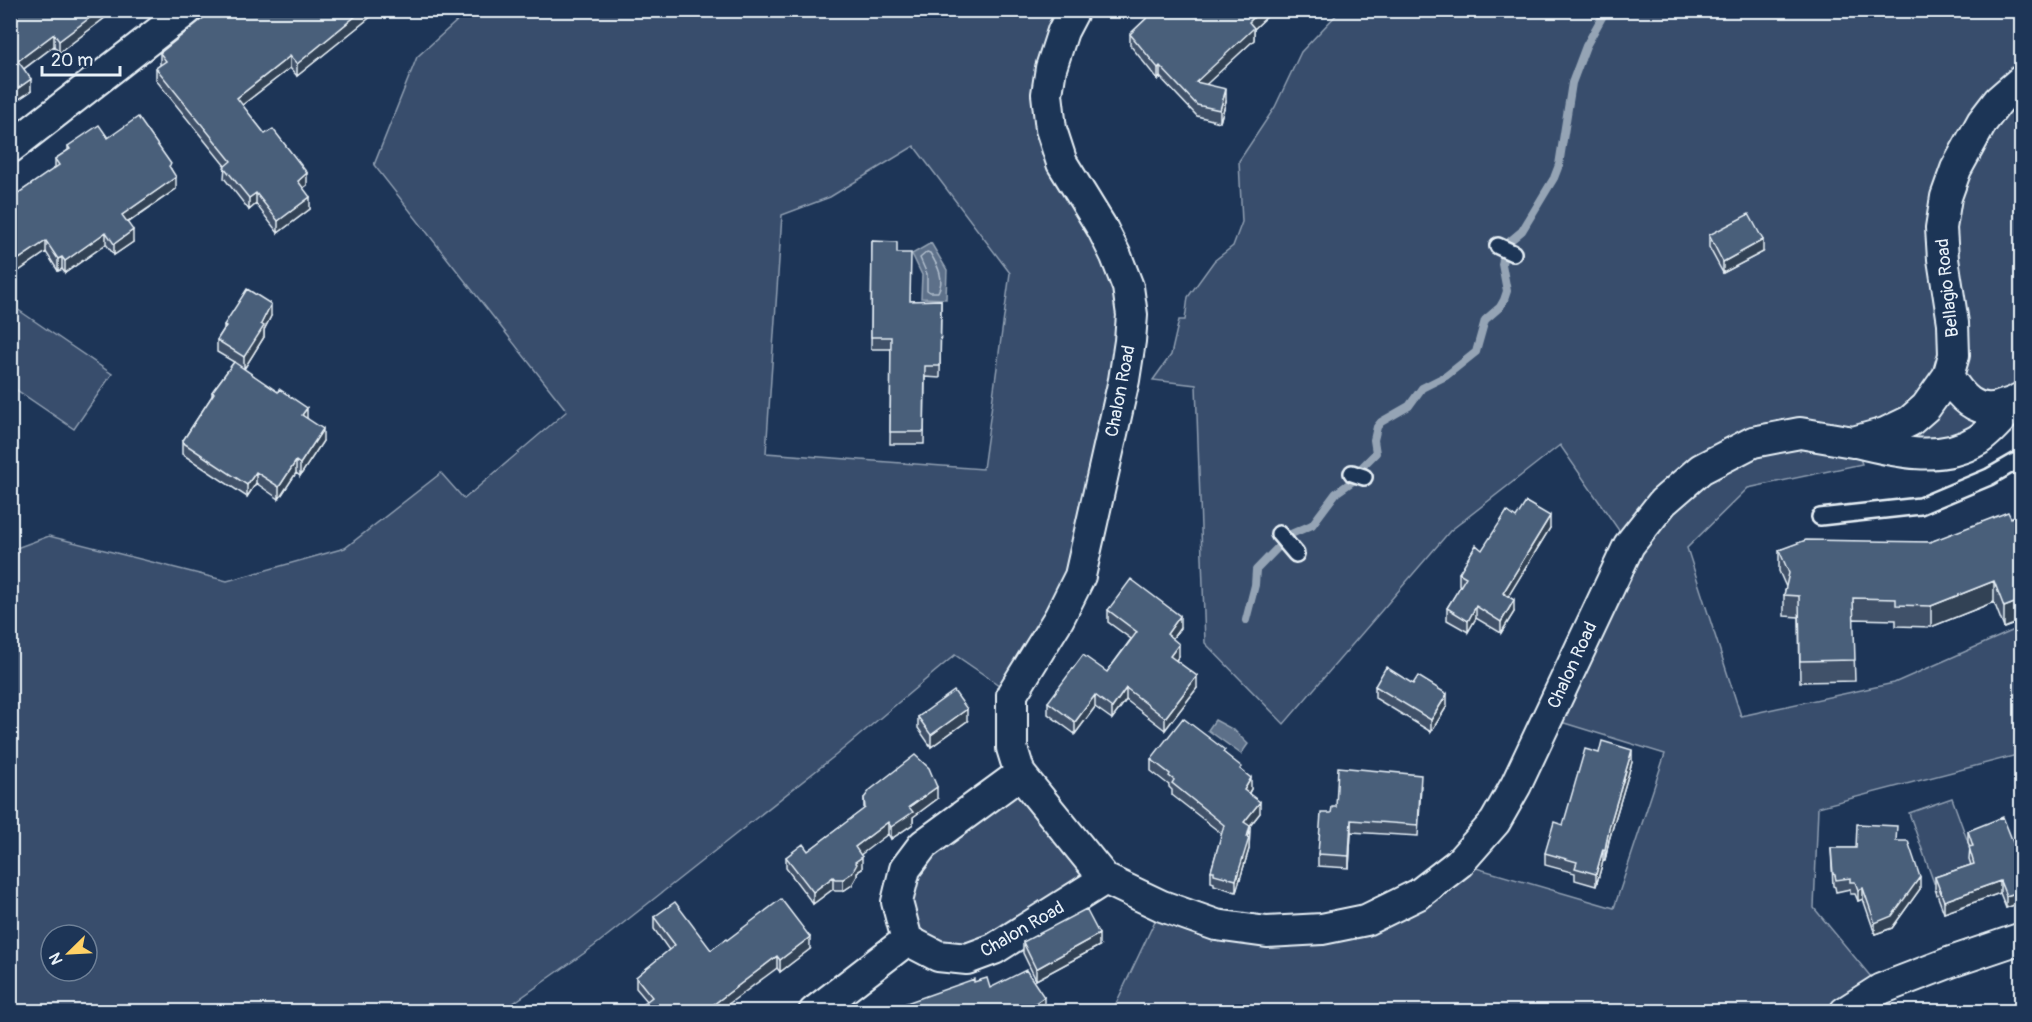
<svg xmlns="http://www.w3.org/2000/svg" width="2032" height="1022" font-family="Pangolin,sans-serif">
<rect width="100%" height="100%" fill="#1d3557"/>
<filter id="ink" filterUnits="userSpaceOnUse"><feTurbulence type="fractalNoise" baseFrequency=".0167" numOctaves="2"/><feDisplacementMap in="SourceGraphic" scale="12" xChannelSelector="R" yChannelSelector="G"/><feConvolveMatrix kernelMatrix="1 2 1 2 8 2 1 2 1" color-interpolation-filters="sRGB"/></filter>
<g filter="url(#ink)">
<path fill="#374d6c" stroke="#909fb2" stroke-width="1.5" fill-rule="evenodd" d="M468,11H1074L1047,94L1128,287L1089,538L1012,694L955,655L836,755L593,947L502,1011L11,1012V550L49,536L227,581L345,548L441,473L464,499L567,411L374,165L417,57ZM914,146L1010,273L983,469L766,453L782,215L830,197ZM51,935H87V971H51Z
M1340,11H2021V404L1978,439L1854,442L1862,464L1748,488L1687,548L1741,716L1894,683L2021,627V754L1818,807L1814,908L1881,989L1845,1012H1112L1162,906L1322,929L1459,863L1614,908L1665,754L1548,718L1629,545L1560,445L1450,531L1284,724L1205,643L1196,385L1153,380L1171,355L1179,320H1185L1188,297L1214,261L1233,246L1242,222L1239,161L1275,107L1301,52Z
M11,305L112,374L74,429L11,386Z
M1020,774L1105,879L994,949L907,940L905,869Z
M1952,798L1977,867L1934,883L1909,813Z"/>
<path fill="#5d7089" stroke="#95a4b5" stroke-width="1.5" d="M931,243L947,270L946,299L921,298L922,275L912,254Z
M1215,720L1234,730L1248,744L1241,754L1208,730Z"/>
<g fill="none" stroke-linecap="round" stroke-linejoin="round">
<path stroke="#b0bdcc" stroke-width="1.5" d="M927,252L930,253C938,266 945,279 938,292H930L927,290V274L920,258Z"/>
<path stroke="#95a4b5" stroke-width="8" d="M1246,620L1255,585L1256,570L1291,534L1312,525L1336,493L1353,481L1359,470L1376,453L1374,440L1377,427L1381,422L1409,406L1422,388L1446,376L1476,352L1485,320L1500,307L1504,300L1507,291L1502,264L1504,255L1510,241L1522,231L1554,178L1559,165L1572,83L1586,46L1606,10"/>
<defs>
<path id="service" d="M1498,246L1513,253
M1352,473L1364,477
M1820,517L1920,506L1989,477L2022,458
M1279,534L1296,554"/>
<path id="minor" d="M1074,10L1063,31L1051,68L1047,94L1051,129L1062,163L1102,228L1116,256L1128,287L1132,315L1130,341L1124,380L1080,576L1059,618L1012,694V748L1020,774L1105,879L1162,906L1216,925L1267,932L1322,929L1366,920L1419,894L1459,863L1495,822L1516,785L1629,545L1663,502L1701,469L1753,442L1800,433L1853,442L1885,433L1910,421L1926,407L1948,376L1954,355L1953,323L1943,259L1941,228L1946,197L1956,169L1982,122L1999,100L2022,80
M10,148L187,10
M1948,376C1960,396 1976,415 2001,406C2007,404 2014,403 2019,399
M1856,442C1896,452 1941,463 1978,440C1993,430 2005,414 2017,401
M1020,774L923,845L905,869L897,902L907,940L938,956L967,959L994,949L1105,879
M814,1012L907,940
M1845,1012L1881,989L1951,962L2022,938"/>
</defs>
<use href="#service" stroke="#e8f1f8" stroke-width="20"/>
<use href="#minor" stroke="#e8f1f8" stroke-width="34"/>
<use href="#service" stroke="#1d3557" stroke-width="15"/>
<use href="#minor" stroke="#1d3557" stroke-width="30"/>
</g>
<path fill="#3f5169" stroke="#e8f1f8" stroke-width="1.5" d="M10,10H115L59,53L54,46L24,69L31,91L10,105Z
M373,10V15L297,76L290,68L242,105L265,134L307,185L303,188L310,209L278,233L256,204L249,210L224,178L225,166L156,80V68L160,65V53Z
M398,10H408L403,15Z
M1152,10H1274L1254,29V40L1206,84L1226,101L1220,122L1197,116L1160,77L1158,80L1130,45V34L1150,15V12Z
M108,138L171,169L176,189L128,223L133,242L114,255L106,244L65,273L62,269L58,271L46,252L10,277V199L55,168V159L68,150V146Z
M1709,235L1763,252L1723,273L1709,247Z
M872,241L897,253L910,301L941,300L940,378L925,377L924,444H890L891,349H871Z
M271,316L264,330V337L244,369L307,418L323,441L300,476L296,473L279,499L256,483L247,497L182,454V442L212,396V392L234,362L217,352V340L224,329V325Z
M2022,514V621L2004,628L1994,602L1931,627L1896,626V620L1853,619L1855,681L1800,682L1799,617L1784,616V595L1786,587L1779,571V550L1930,542Z
M1516,518L1550,528L1508,596L1514,612L1501,633L1476,618L1468,632L1447,620V608L1461,586L1459,585V573Z
M1108,610L1180,628L1172,639L1179,656L1176,660L1197,688L1165,730L1126,700L1112,719L1095,707L1075,734L1048,714V702L1107,672L1131,639L1108,622Z
M1375,686L1447,706L1431,732L1375,698Z
M918,717L967,721L931,747L918,728Z
M1225,754L1242,771L1251,789L1249,793L1260,813L1250,826L1249,849L1236,892L1214,885V883L1211,882V871L1222,834L1172,795V790L1169,787V785L1151,771V759Z
M1632,762L1609,840L1605,861H1603L1596,886L1575,880V873L1545,865V853Z
M1421,786L1418,836L1351,832L1349,868L1318,866V854L1336,807Z
M864,798L937,799L913,817V824L891,839L888,834L860,854L862,869L857,872V876L852,885L843,891H835L833,889L813,904L786,868V857L808,851L864,809Z
M1968,831L2013,842L2022,839V902L2006,908L2000,893L1944,913L1935,889V877L1971,865L1969,859L1970,847L1968,842Z
M1897,841L1920,889L1892,928L1875,934L1863,899L1858,901L1855,894H1850V889L1836,892L1835,887L1833,886L1831,848H1856Z
M654,917L711,950L727,940L810,949L780,972L777,968L647,1001L636,988V977L669,950L654,929Z
M1023,942L1099,946L1036,980L1023,953Z"/>
<path fill="#334255" stroke="#e8f1f8" stroke-width="1.5" d="M100,10H115L59,53V41Z
M363,10H373V15L297,76V64Z
M1261,10H1274L1254,29V40L1196,94V82L1249,22Z
M54,34V46L18,73V61Z
M290,56V68L237,109V98Z
M1160,66V77L1158,80V68Z
M31,79V91L10,105V94Z
M1226,89V101L1220,122V110Z
M307,173V185L298,192V181Z
M176,177V189L122,226V215Z
M256,193V204L249,210V198Z
M310,197V209L278,233V221Z
M133,230V242L114,255V244Z
M106,232V244L65,273V261Z
M1763,240V252L1723,273V262Z
M46,241V252L10,277V265Z
M62,257V269L58,271V259Z
M271,304V316L264,330V337L244,369V357Z
M307,408V420L302,415Z
M323,429V441L300,476V464Z
M296,461V473L279,499V487Z
M256,472V483L247,497V485Z
M1550,516V528L1503,605V593Z
M1994,581V602L1931,627V606Z
M1514,600V612L1501,633V622Z
M2022,600V621L2004,628V607Z
M1476,606V618L1468,632V621Z
M1180,616V628L1167,646V634Z
M1179,644V656L1170,668V656Z
M1197,676V688L1165,730V718Z
M1126,688V700L1112,719V708Z
M1447,694V706L1431,732V720Z
M1095,695V707L1075,734V722Z
M967,709V721L931,747V735Z
M1632,750V762L1609,840L1605,861V850L1609,828Z
M1251,778V789L1244,801V790Z
M937,787V799L913,817V824L891,839V827L909,807Z
M1260,802V813L1244,833V822Z
M1351,820V832L1349,868V856Z
M888,822V834L855,859V847Z
M1250,826L1249,849L1236,892V880Z
M1603,849V861L1596,886V874Z
M862,857V869L857,872V876L852,885L843,891V879L855,862Z
M833,877V889L813,904V892Z
M1920,877V889L1892,928L1875,934V923Z
M2000,881V893L1944,913V901Z
M1863,888V899L1858,901V890Z
M2022,891V902L2006,908V896Z
M1099,934V946L1036,980V969Z
M810,937V949L780,972V960Z
M777,956V968L719,1011H705Z
M1044,997V1009L1040,1011H1027L1034,1004Z"/>
<path fill="#495e7a" stroke="#e8f1f8" stroke-width="1.5" d="M10,10H100L59,41L54,34L18,61L31,79L10,94Z
M214,10H363L297,64L290,56L237,98L265,134L273,129L307,173L298,181L310,197L278,221L256,193L249,198L224,167L231,161L156,68L166,61L160,53L201,20Z
M1152,10H1261L1249,22L1254,28L1196,82L1226,89L1220,110L1197,105L1160,66L1158,68L1130,34L1151,14L1150,12Z
M138,117L171,164L169,166L176,177L122,215L133,230L114,244L106,232L65,261L62,257L58,259L46,241L10,265V199L59,165L55,159L70,149L68,146L99,125L108,138Z
M1749,214L1763,240L1723,262L1709,235Z
M872,241L897,242V253H911L910,301L941,300L940,366H925L924,432H890L891,337H871Z
M247,289L271,304L261,324L264,326L244,357L217,340L226,326L224,325Z
M234,362L278,392L279,389L307,408L302,415L323,429L300,464L296,461L279,487L256,472L247,485L182,442L214,393L212,392Z
M1526,502L1550,516L1503,593L1514,600L1501,622L1476,606L1468,621L1447,608L1466,577L1459,573L1476,545L1482,550L1507,511L1516,518Z
M2008,512L2011,518L2022,514V600L2004,607L1994,581L1931,606L1896,605V599L1853,598L1855,660L1800,661L1799,596L1784,595L1789,573L1779,550L1806,540L1930,542Z
M1131,579L1180,616L1167,634L1179,644L1170,656L1197,676L1165,718L1126,688L1112,708L1095,695L1075,722L1048,702L1083,655L1107,672L1137,632L1108,610Z
M1386,667L1413,684L1418,676L1447,694L1431,720L1375,686Z
M954,691L967,709L931,735L918,717Z
M1183,718L1225,750L1223,752L1242,767L1240,769L1251,778L1244,790L1260,802L1244,822L1250,826L1247,837L1249,838L1236,880L1214,874V871H1211L1224,825L1172,783L1174,780L1169,776L1170,774L1151,759Z
M1602,741L1632,750L1609,828L1605,850L1603,849L1596,874L1575,868L1577,862L1545,853L1554,822L1563,825L1585,749L1599,753Z
M915,755L929,768L937,787L909,807L913,812L891,827L888,822L855,847L862,857L855,862L857,864L852,873L843,879H835L833,877L813,892L786,857L803,844L808,851L865,808L864,798L870,790Z
M1338,767L1421,775L1418,825L1351,820L1349,856L1318,854L1321,813H1331L1332,807H1336Z
M2003,817L2013,842L2022,839V891L2006,896L2000,881L1944,901L1935,877L1974,864L1969,847L1973,846L1968,831Z
M1857,824L1897,826L1896,841H1908L1920,877L1892,916L1875,923L1863,888L1858,890L1855,882H1850V878L1836,880L1835,875L1833,874L1831,848H1856Z
M781,899L810,937L780,960L777,956L705,1011H706H634L652,997L636,977L675,945L654,917L675,902L711,950L726,939L727,940Z
M1086,909L1099,934L1036,969L1023,942Z
M1026,970L1044,997L1034,1004L1035,1006L1027,1011H884L974,979V982L987,978L990,988Z
M870,1003L877,1011H859Z"/>
</g>
<g text-anchor="middle" stroke-width="4.5" stroke-linejoin="round" paint-order="stroke">
<g font-size="18" fill="#e8f1f8" stroke="#1d3557">
<text transform="translate(1947 288) rotate(-96)" y="6">Bellagio Road</text>
<text transform="translate(1120 391) rotate(-79)" y="6">Chalon Road</text>
<text transform="translate(1572 665) rotate(-65)" y="6">Chalon Road</text>
<text transform="translate(1022 929) rotate(-30)" y="6">Chalon Road</text>
</g>
</g>
<rect width="2032" height="1022" fill="none" stroke="#1d3557" stroke-width="36"/>
<rect x="18" y="18" width="1996" height="986" fill="none" stroke="#e8f1f8" stroke-width="2" filter="url(#ink)"/>
<g transform="translate(69 953) rotate(246)"><circle r="28" fill="#1d3557" stroke="#6e8097" stroke-width="1.5"/>
<path d="M0-4.5L10 22L0 15L-10 22Z" fill="#ffd166"/>
<text y="-9" font-size="16" font-weight="bold" text-anchor="middle" fill="#e8f1f8">N</text>
</g>
<path d="M42 66v9h78v-9" fill="none" stroke="#e8f1f8" stroke-width="3"/>
<text x="51" y="66" font-size="18" fill="#e8f1f8" stroke="#1d3557" stroke-width="4.5" paint-order="stroke">20 m</text>
</svg>
